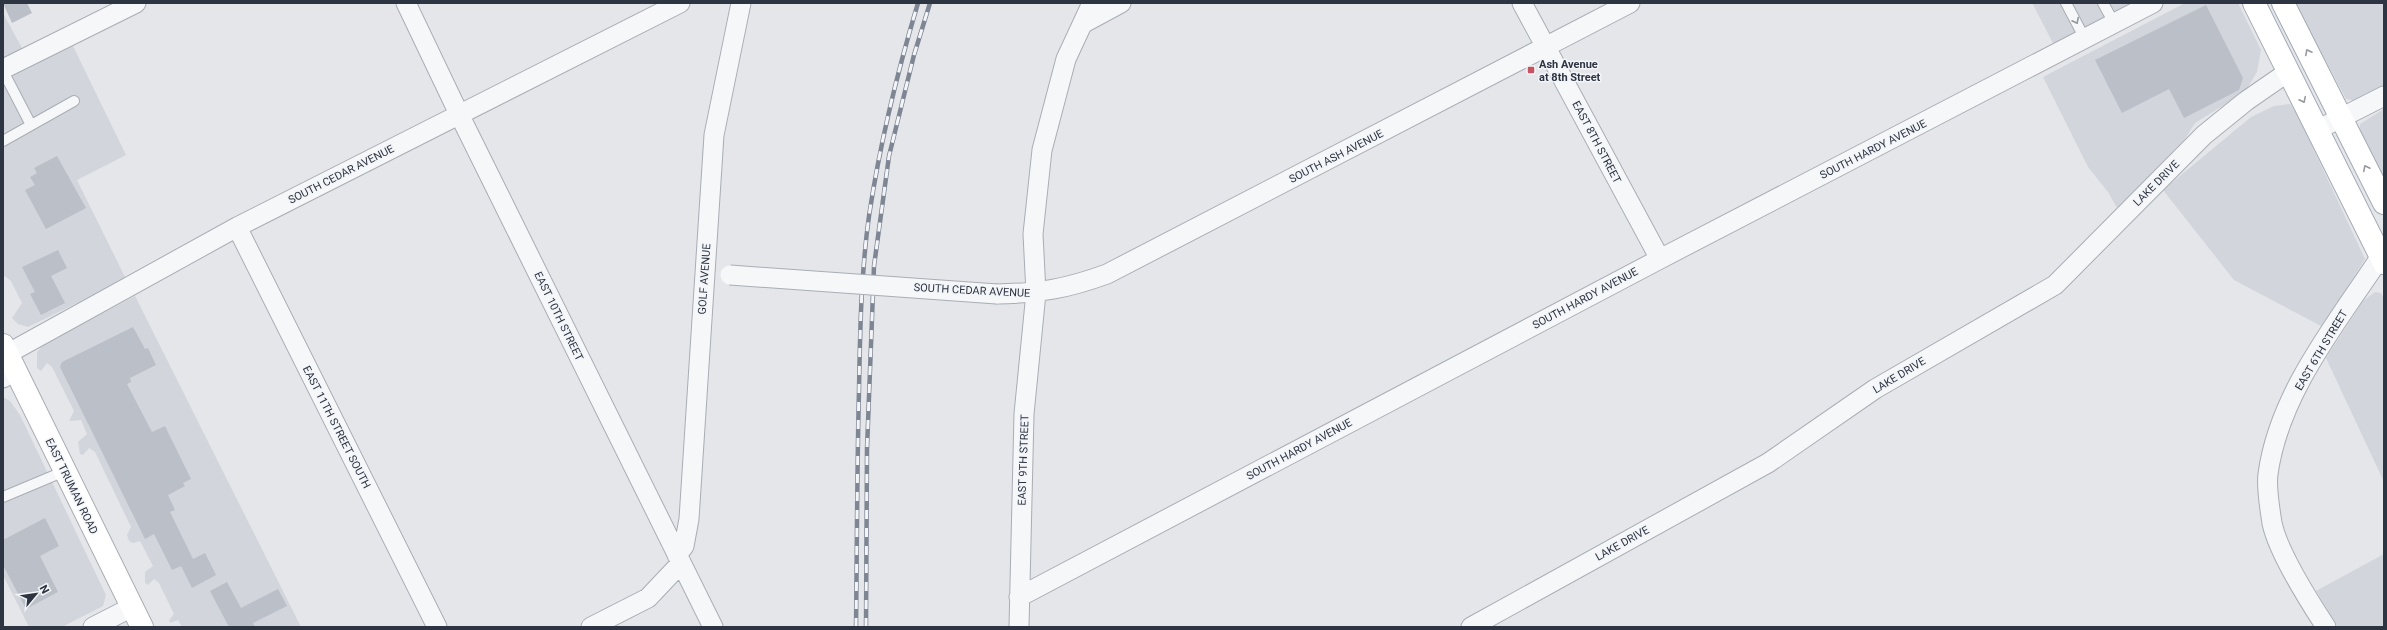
<svg xmlns="http://www.w3.org/2000/svg" width="2387" height="630" font-family="Roboto,sans-serif">
<rect width="100%" height="100%" fill="#e4e6ea"/>
<path fill="#d2d5dc" d="M2032,3H2132L2054,45Z
M2185,3H2238L2261,50L2257,72L2245,92L2195,123L2185,139L2117,208L2108,192L2088,167L2043,77Z
M2295,3H2384V86L2356,101L2346,99Z
M3,13L23,50L3,59Z
M73,46L126,155L77,180L126,279L28,327L18,324L12,318L22,303L11,281L5,276L3,279V78Z
M2290,104L2297,114L2365,259L2323,327L2234,280L2163,190L2251,117L2274,106Z
M2384,109V182L2359,133L2360,124Z
M2375,292L2381,293L2384,299V482L2326,358L2363,301Z
M135,296L301,627H182L178,620L170,623L169,620L174,614L159,583L154,579L148,585L145,583V572L153,566L140,541L133,543L129,541L127,535L131,527L95,452L89,448L83,455L80,454L78,442L87,434L81,420L69,421L74,411L52,367L47,363L41,371L37,368V352L44,344Z
M3,397L10,401L20,415L106,595L103,606L62,627H29L3,575Z
M2384,554V627H2338L2316,591Z"/>
<path fill="#bbbfc7" d="M3,3H27L32,13L12,23Z
M2206,5L2243,78L2239,90L2184,118L2169,89L2122,113L2095,60Z
M57,156L86,208L46,229L25,190L35,185L30,177L37,173L34,168Z
M58,250L67,268L51,276L65,303L41,315L30,294L35,292L22,267Z
M133,327L145,349L148,348L156,365L130,378L131,382L127,384L152,432L165,426L191,479L183,483L185,486L168,495L175,510L170,512L193,559L205,553L216,575L192,588L181,566L172,570L154,534L145,539L60,367L62,362Z
M45,518L59,546L40,556L58,592L26,609L3,565V540Z
M227,582L241,608L278,589L287,606L253,623L255,627H229L210,591Z"/>
<g fill="none" stroke-linecap="round" stroke-linejoin="round">
<defs>
<path id="lane" d="M2066,3L2085,39
M2103,3L2114,23
M3,71L31,125
M3,141L74,101
M3,497L65,471"/>
<path id="street" d="M406,3L459,114L713,627
M1522,3L1660,259
M1084,23L1121,3
M3,69L136,3
M2317,130L2384,96
M237,227L437,627
M997,294C1040,293 1066,289 1107,274L1630,3
M7,354L237,227L680,3
M3,378L16,371
M677,555L684,546L689,519L714,135L741,3
M1019,597L1660,259L2153,3
M93,627L132,607
M591,627L648,598L681,563
M1019,627L1024,414L1036,293L1033,234L1042,150L1066,59L1092,3
M1471,627L1768,463L1875,389L2055,285L2204,135L2246,101L2288,72
M2326,627C2309,601 2278,552 2272,523C2270,509 2266,488 2268,474C2279,393 2337,323 2381,256"/>
<path id="secondary" d="M3,345L142,627"/>
<path id="primary" d="M2254,3L2384,263
M2283,3L2384,203"/>
</defs>
<use href="#lane" stroke="#a9adb4" stroke-width="12"/>
<use href="#street" stroke="#a9adb4" stroke-width="21"/>
<use href="#secondary" stroke="#a9adb4" stroke-width="24"/>
<use href="#primary" stroke="#a4aab5" stroke-width="24"/>
<use href="#lane" stroke="#f6f7f9" stroke-width="10"/>
<use href="#street" stroke="#f6f7f9" stroke-width="19"/>
<use href="#secondary" stroke="#fff" stroke-width="22"/>
<use href="#primary" stroke="#fff" stroke-width="22"/>
<defs>
<path id="rail" d="M856,627C857,548 857,469 859,390C860,332 861,273 869,216C880,143 897,73 918,3
M866,627L867,449L874,266L889,156L914,55L930,3"/>
</defs>
<use href="#rail" stroke="#7e8593" stroke-width="4.5"/>
<use href="#rail" stroke="#f3f5f8" stroke-width="3" stroke-dasharray="9" stroke-linecap="butt"/>
<defs>
<path id="street-bridge" d="M730,275L997,294"/>
</defs>
<use href="#street-bridge" stroke="#a9adb4" stroke-width="21" stroke-linecap="butt"/>
<use href="#street-bridge" stroke="#f6f7f9" stroke-width="19"/>
</g>
<defs><path id="oneway-chevron" d="M-2-3.5L2.5 0L-2 3.5" fill="none" stroke-width="1.6" stroke-linecap="round" stroke-linejoin="round"/></defs>
<use stroke="#92969e" href="#oneway-chevron" transform="translate(2076 21) rotate(63)"/>
<g stroke="#969aa0">
<use href="#oneway-chevron" transform="translate(2308 52) rotate(-117)"/>
<use href="#oneway-chevron" transform="translate(2303 100) rotate(64)"/>
<use href="#oneway-chevron" transform="translate(2366 168) rotate(-117)"/>
</g>
<rect fill="#c45461" stroke="#f3f5f8" stroke-width="1.5" x="1527" y="66" width="8" height="8" rx="2"/>
<g text-anchor="middle" stroke-width="3" stroke-linejoin="round" paint-order="stroke">
<g font-size="11" font-weight="bold" fill="#2d3442" stroke="#f3f5f8" text-anchor="start">
<text x="1539" y="68">Ash Avenue<tspan x="1539" dy="13">at 8th Street</tspan></text>
</g>
<g font-size="11" fill="#2d3442" stroke="#f3f5f8">
<text transform="translate(1597 142) rotate(62)" y="4">EAST 8TH STREET</text>
<text transform="translate(1873 149) rotate(-27)" y="4">SOUTH HARDY AVENUE</text>
<text transform="translate(1336 156) rotate(-27)" y="4">SOUTH ASH AVENUE</text>
<text transform="translate(341 174) rotate(-27)" y="4">SOUTH CEDAR AVENUE</text>
<text transform="translate(2156 183) rotate(-45)" y="4">LAKE DRIVE</text>
<text transform="translate(704 279) rotate(-86)" y="4">GOLF AVENUE</text>
<text transform="translate(972 290) rotate(3)" y="4">SOUTH CEDAR AVENUE</text>
<text transform="translate(1585 298) rotate(-28)" y="4">SOUTH HARDY AVENUE</text>
<text transform="translate(559 316) rotate(64)" y="4">EAST 10TH STREET</text>
<text transform="translate(2321 350) rotate(-59)" y="4">EAST 6TH STREET</text>
<text transform="translate(1899 375) rotate(-31)" y="4">LAKE DRIVE</text>
<text transform="translate(337 427) rotate(63)" y="4">EAST 11TH STREET SOUTH</text>
<text transform="translate(1299 449) rotate(-28)" y="4">SOUTH HARDY AVENUE</text>
<text transform="translate(1023 460) rotate(-88)" y="4">EAST 9TH STREET</text>
<text transform="translate(72 486) rotate(64)" y="4">EAST TRUMAN ROAD</text>
<text transform="translate(1622 543) rotate(-29)" y="4">LAKE DRIVE</text>
</g>
</g>
<rect width="2387" height="630" fill="none" stroke="#2d3442" stroke-width="8"/>
<g transform="translate(36 594) rotate(61)" stroke="#f3f5f8" stroke-width="3" paint-order="stroke">
<path d="M0-3L7 15L0 10L-7 15Z" fill="#2d3442"/>
<text y="-6" font-size="11" font-weight="bold" text-anchor="middle" fill="#2d3442">N</text>
</g>
</svg>
